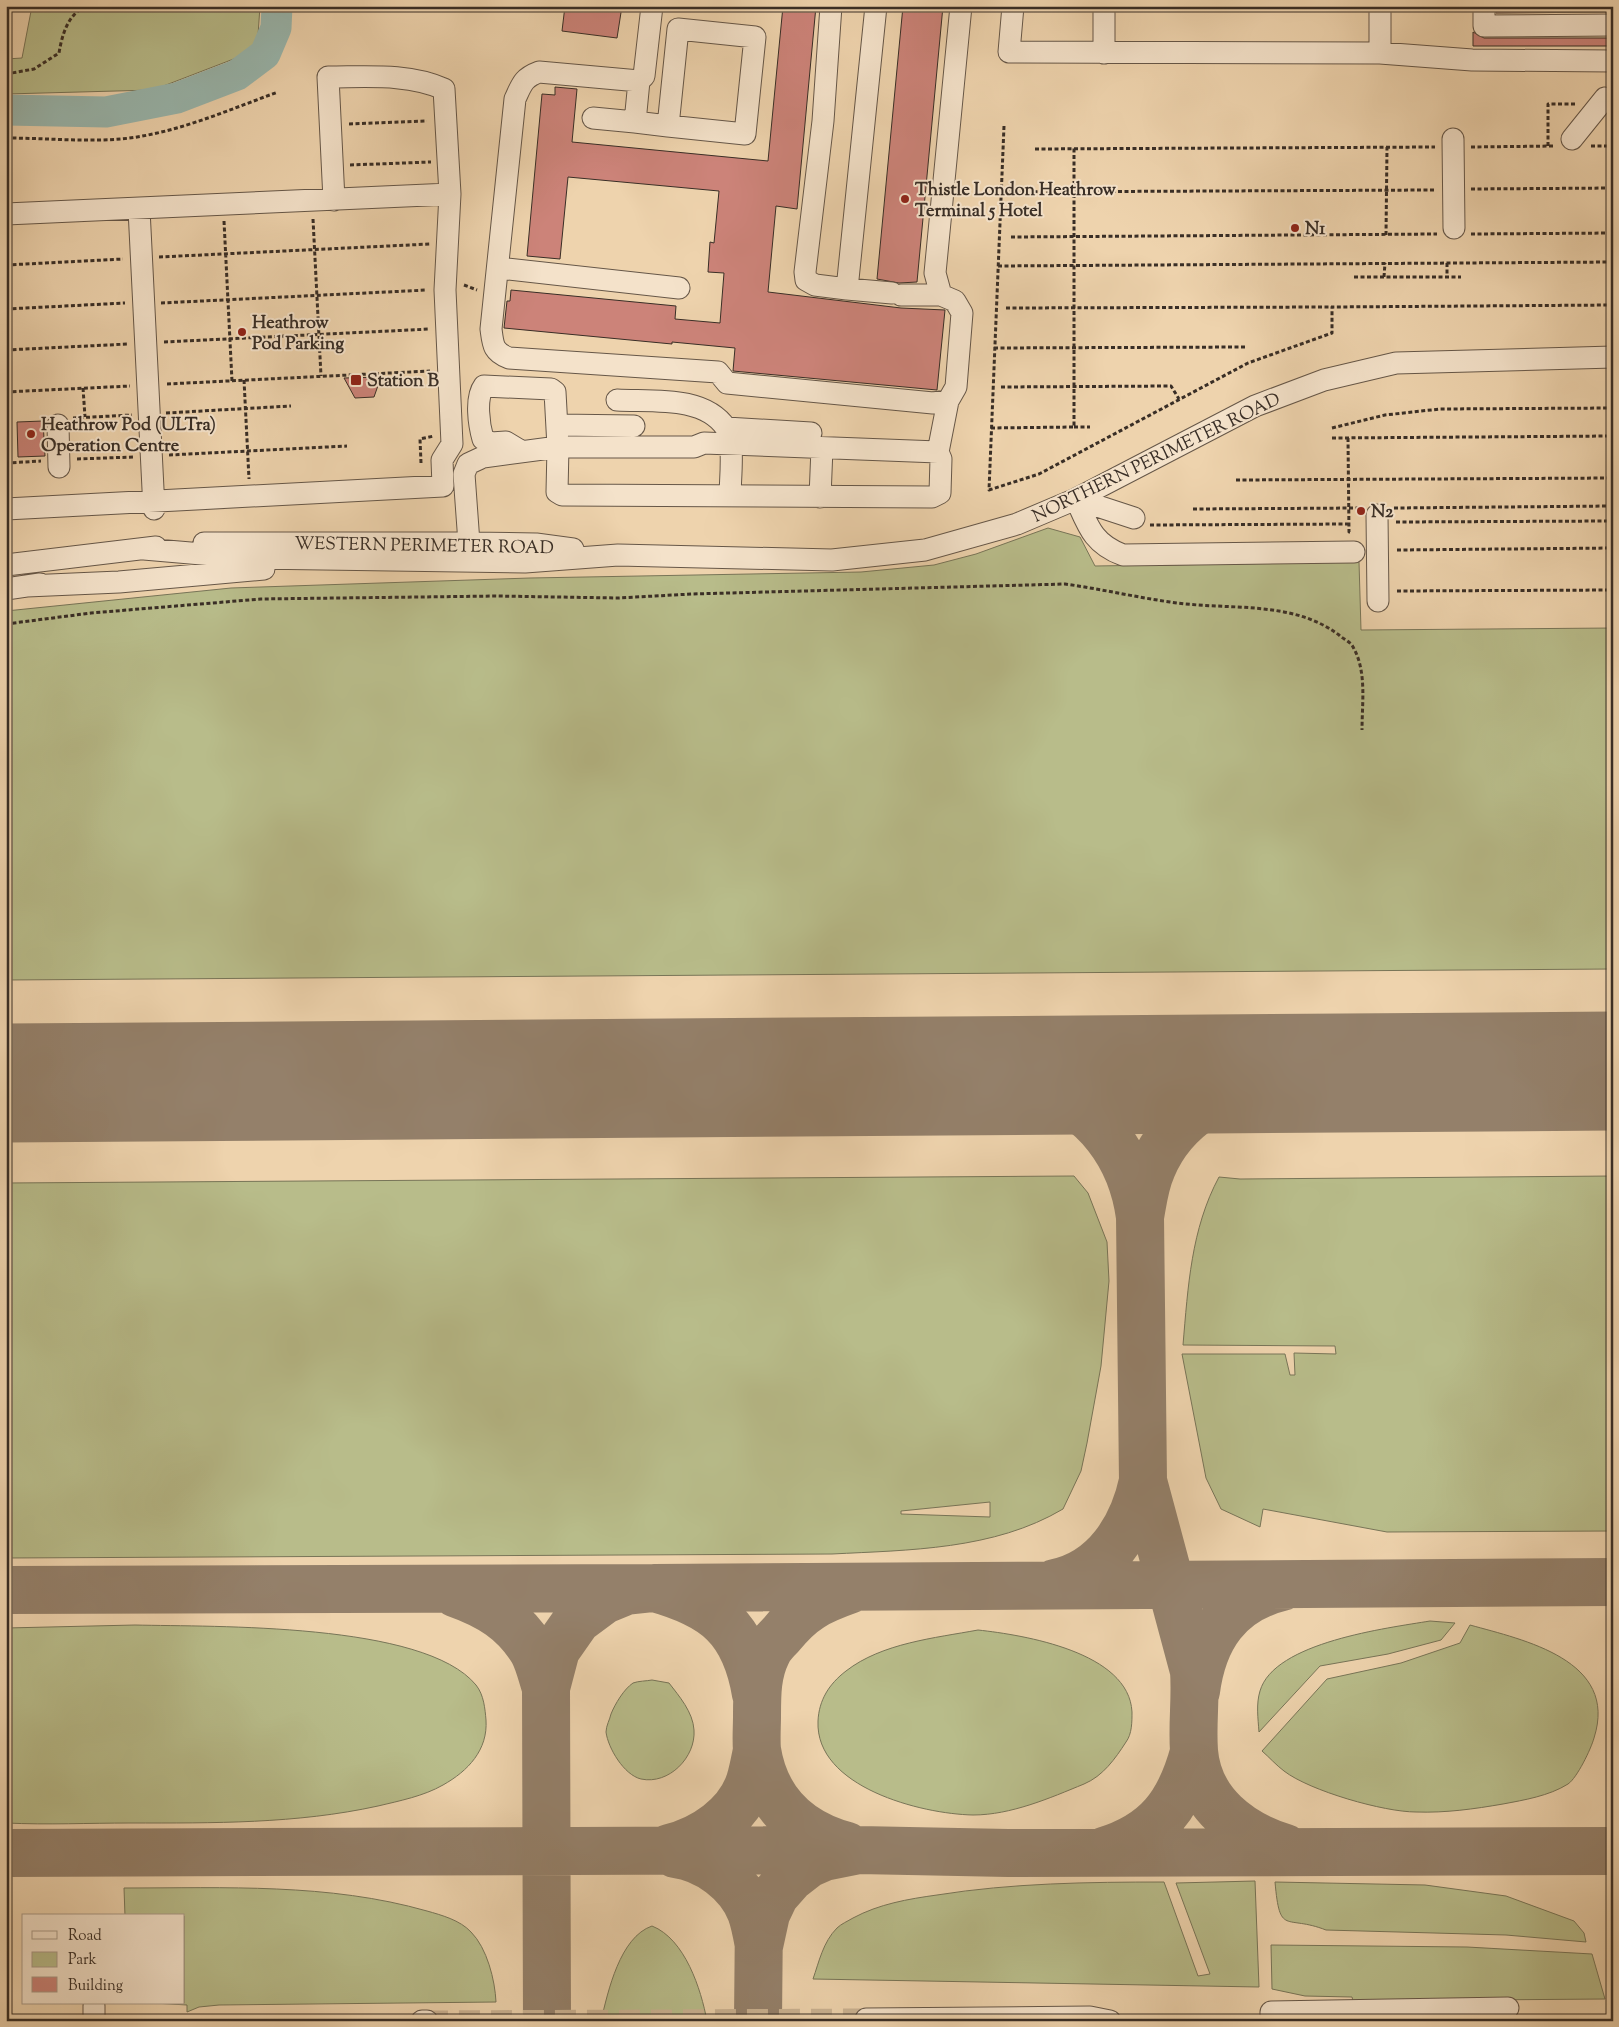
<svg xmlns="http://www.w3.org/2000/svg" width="1619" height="2027" font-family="'Sorts Mill Goudy',serif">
<rect width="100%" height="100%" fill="#eed3ad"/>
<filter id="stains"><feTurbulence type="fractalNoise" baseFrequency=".004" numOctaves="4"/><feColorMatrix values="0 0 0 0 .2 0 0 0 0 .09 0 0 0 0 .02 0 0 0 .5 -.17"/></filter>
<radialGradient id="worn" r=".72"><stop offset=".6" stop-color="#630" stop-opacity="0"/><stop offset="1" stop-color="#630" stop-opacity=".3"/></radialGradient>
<path fill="#b8bc8a" stroke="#787558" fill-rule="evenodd" d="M32,6H260L257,50L153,90L6,94V59L22,58Z
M1048,528L1080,537L1095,566L1359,562L1361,630L1613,628V969L6,980V611L231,588L530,578L861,572L934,565L976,554Z
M1074,1176L1088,1193L1107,1242L1109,1281L1101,1366L1087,1443L1081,1471L1063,1509C994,1550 909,1550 832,1554L6,1558V1183ZM990,1502V1517L901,1514V1511Z
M1613,1176V1531L1387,1532L1263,1509L1260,1527L1221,1509L1206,1478L1182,1354H1285L1290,1375H1295L1294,1353L1336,1354L1335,1346L1183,1345C1188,1287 1191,1229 1219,1177L1240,1179Z
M1430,1621L1455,1623L1441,1640L1388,1654L1320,1666L1259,1732C1258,1718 1256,1704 1260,1691C1274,1642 1388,1628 1430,1621Z
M135,1625C214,1627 424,1622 476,1685C484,1695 485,1709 486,1720C488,1750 468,1771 443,1785C424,1796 399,1801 378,1806C296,1824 213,1823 130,1823C89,1823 48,1825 6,1823V1628Z
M1470,1625C1524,1640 1619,1660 1594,1738C1591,1749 1577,1778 1568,1784C1549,1796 1524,1800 1503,1804C1474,1809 1446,1813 1416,1812C1384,1812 1310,1791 1284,1771C1276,1765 1269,1757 1262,1751L1327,1679L1401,1663L1460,1643Z
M978,1630C1024,1635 1129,1652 1132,1712C1132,1722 1132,1734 1126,1742C1115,1759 1103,1776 1084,1784C1050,1798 1011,1815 973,1815C921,1814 815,1787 818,1721C819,1700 829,1684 846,1671C882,1643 935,1638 978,1630Z
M652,1680L669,1683C679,1696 693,1712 694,1730C696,1757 669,1785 641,1779C624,1775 608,1748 606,1732C606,1726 610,1719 611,1714C615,1704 624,1689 633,1683C638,1681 647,1681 652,1680Z
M1255,1881L1259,1987L813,1979C819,1962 823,1942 837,1928C841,1924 848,1921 853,1918C879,1904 908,1899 937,1895C1012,1883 1089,1882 1164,1882L1198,1976L1210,1974L1176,1883Z
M1275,1882L1425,1885L1506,1896L1574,1921L1584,1933L1586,1942L1506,1935L1326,1930C1285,1914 1280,1937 1275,1882Z
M124,1888C225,1888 329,1883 427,1911C441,1915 460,1920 471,1932C487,1948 495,1980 496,2002L219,2005L199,2007L187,2012V2005L154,2003H184V1916H125Z
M652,1926C685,1939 701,1989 707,2021H601C608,1991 620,1937 652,1926Z
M1271,1945L1467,1947L1592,1954L1605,1999L1353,2001L1352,1997L1305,1996L1272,1989Z"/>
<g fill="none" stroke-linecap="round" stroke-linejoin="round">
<path stroke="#99b7ae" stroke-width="31" d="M6,110L106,112L177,98L237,75L265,54L276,28L277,6"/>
<path stroke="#94806a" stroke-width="48" d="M971,1075C992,1080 1014,1080 1035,1087C1095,1105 1132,1156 1140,1217L1143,1481C1133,1528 1105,1573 1055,1583
M1140,1217C1143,1200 1145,1183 1152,1168C1175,1112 1224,1093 1276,1073
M1143,1481L1194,1671C1196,1698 1192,1724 1194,1751C1198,1803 1240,1834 1285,1848
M6,1590L654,1588C715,1605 745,1628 756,1694
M455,1593C489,1605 514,1620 533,1651C539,1662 542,1676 546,1688
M1196,1691C1203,1638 1228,1600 1282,1587
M847,1846C798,1833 765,1802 757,1750C756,1739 757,1727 757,1716C757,1694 757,1673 767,1653C770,1646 776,1640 781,1635C802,1609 818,1601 849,1590
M669,1848C703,1840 739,1816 750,1781C753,1771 755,1760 757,1750
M1104,1851C1157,1835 1180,1804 1194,1752
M6,1853L835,1850
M675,1854C707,1858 739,1882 751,1912C755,1923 757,1935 759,1946
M759,1946L766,1914L775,1895L790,1878L808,1864L824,1857L859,1850L1008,1853L1613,1851
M547,2021L546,1688L556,1650L577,1620L604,1600L626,1591L654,1588L1613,1582
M758,2021L759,1914"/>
<path stroke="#94806a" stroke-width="119" d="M6,1083L1613,1071"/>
</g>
<path fill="#cc8379" stroke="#392e26" d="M565,6H622L617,38L562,31Z
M783,6H816L797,209L776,206L768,292L901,308L945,310L937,390L733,371L735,348L672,342V344L504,328L507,301H510L511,290L676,306L675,319L720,323L724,273L708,272L710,242L714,243L719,191L568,177L560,259L527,256L542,94L555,95V87L577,89L572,142L768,161Z
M903,6H943L917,282L899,283L877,279Z
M1496,6H1613V12L1496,13Z
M1473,32L1484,38H1613V46H1473Z
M381,377L374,397L355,398L344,378Z
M43,421L45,456L18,457L17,422Z"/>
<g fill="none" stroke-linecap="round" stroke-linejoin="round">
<path stroke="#cab292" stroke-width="21" stroke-dasharray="21 11" stroke-linecap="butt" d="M427,2021L866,2019"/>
<defs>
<path id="minor" d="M652,6L644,76L639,81L539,72C523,78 522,84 515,99L491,329C493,345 493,352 509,358L718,372L727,383L933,403L948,401L956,387L962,313L955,301L941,295L935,273L961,6
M831,6L823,121L805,272L806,280L815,285L847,289L876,6
M1013,6L1009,52L1380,53L1472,60L1613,61
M1104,6V53
M1484,6V26L1613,25
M1380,53V6
M639,81L635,122L668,126L678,29L755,37L745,134L668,126
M593,118L635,122
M1453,139L1454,228
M1572,139L1605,98
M139,209L154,509
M6,214L450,194
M499,268L679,288
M847,289L892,293
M901,295H941
M617,400C651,402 704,395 726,428C735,441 730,480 730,496
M58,425L59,467
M558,425L634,426
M726,428L811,433
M938,452L704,443L694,447H558L557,492L562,495L932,497L940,493L941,459L938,452L948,401
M820,497L822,448
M1076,499C1088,526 1093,544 1123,555L1354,552
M1076,499L1134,518
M6,509L443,486L442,460L452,444L445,290L450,194L444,89C408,73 367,77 328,77L334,200
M1377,515L1378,601
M204,543H469L536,544L573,549
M469,543L464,474L468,464L483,457L558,447L555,392L551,389L484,386C475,398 479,425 483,439L491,443L506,442L521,451
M144,549L248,558L525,562L618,555L832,560L925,550L1017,524L1076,499L1255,406L1324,380L1396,363L1613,357
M6,565L156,547
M27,586L119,582L264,569
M6,589L40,584
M94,2006V2021
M866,2019L1090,2017L1110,2021
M422,2021H427
M1271,2021V2012L1508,2008"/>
</defs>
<use href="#minor" stroke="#665748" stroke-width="23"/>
<path stroke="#392e26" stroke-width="3" stroke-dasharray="4 2.5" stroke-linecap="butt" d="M6,74L34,69L59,53C62,35 68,13 87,6
M349,124L427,121
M1004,126L989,490L1039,474L1248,363L1332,333V307L1613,305
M6,138C44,138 84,142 121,139C175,134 228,110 278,92
M1548,146V104H1577
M1591,146H1613
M1471,147L1555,146
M1035,149L1435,147
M350,165L431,162
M1471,189L1613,188
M1001,192L1435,190
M313,219L321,376
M224,221L232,381
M1471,234L1613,233
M1386,235L1387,147
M1011,237L1437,234
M159,257L430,244
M1447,263V277
M6,265L123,259
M998,266L1613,262
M1354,277H1461
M1384,277L1385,263
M464,285L477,290
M161,303L427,290
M1006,308L1332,307
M6,309L125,303
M164,342L430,329
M994,348L1246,347
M6,350L128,344
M244,380L249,479
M167,384L430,371
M1001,387L1171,386L1179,399
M83,388L85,417
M6,392L130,386
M1609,408V521H1613
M166,413L291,406
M73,418L132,415
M1074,427H1090
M991,428L1074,427V148
M1332,428L1385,415L1440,409L1613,408
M1332,438L1613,436
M1348,438L1349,532H1351
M169,455L347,446
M77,459L133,457
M6,463L41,461
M421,463L420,439L434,436
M1236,480L1613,478
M1394,508L1613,506
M1193,509L1360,508
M1396,522L1609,521
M1150,525L1349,524
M1397,550L1613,548
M1397,591L1613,590
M6,624L91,613L261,599L496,596L618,598L692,594L1065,584C1101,589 1135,597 1170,602C1227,611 1291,599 1339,635C1343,639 1351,642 1353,647C1367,671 1362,703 1362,730"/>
<use href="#minor" stroke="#f4e2ca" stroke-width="21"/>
</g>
<g fill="#8f2418" stroke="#f4e2ca" stroke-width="2">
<circle cx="905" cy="199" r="5"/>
<circle cx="1295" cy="228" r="5"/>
<circle cx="242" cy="332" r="5"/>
<rect x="350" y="374" width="12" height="12" rx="2.5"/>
<circle cx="31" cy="434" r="5"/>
<circle cx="1361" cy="511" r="5"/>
</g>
<g text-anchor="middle" stroke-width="4" stroke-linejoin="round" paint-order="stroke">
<g font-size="18" font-weight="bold" fill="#392e26" stroke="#f4e2ca" text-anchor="start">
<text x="915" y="195">Thistle London Heathrow<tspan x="915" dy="21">Terminal 5 Hotel</tspan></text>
<text x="1305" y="234">N1</text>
<text x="252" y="328">Heathrow<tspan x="252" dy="21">Pod Parking</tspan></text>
<text x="367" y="386">Station B</text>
<text x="41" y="430">Heathrow Pod (ULTra)<tspan x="41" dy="21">Operation Centre</tspan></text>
<text x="1371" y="517">N2</text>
</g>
<g font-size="18" fill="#392e26" stroke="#f4e2ca">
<text transform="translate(1156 457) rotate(-26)" y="6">NORTHERN PERIMETER ROAD</text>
<text transform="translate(424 545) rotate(1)" y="6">WESTERN PERIMETER ROAD</text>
</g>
</g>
<rect width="1619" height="2027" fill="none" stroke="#eed3ad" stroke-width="25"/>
<rect x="8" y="8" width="1604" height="2012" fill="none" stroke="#392e26" stroke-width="2.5"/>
<rect x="12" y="12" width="1594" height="2002" fill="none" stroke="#392e26"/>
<rect x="22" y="1914" width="162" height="90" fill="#f4e2ca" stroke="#a99a88"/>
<rect x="32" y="1931" width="25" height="8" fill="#f4e2ca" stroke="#a99a88"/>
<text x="68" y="1940" font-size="15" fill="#392e26">Road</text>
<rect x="32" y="1952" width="25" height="15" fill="#b8bc8a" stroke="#a99a88"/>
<text x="68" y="1964" font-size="15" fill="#392e26">Park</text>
<rect x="32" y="1977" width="25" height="15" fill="#cc8379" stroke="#a99a88"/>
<text x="68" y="1990" font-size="15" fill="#392e26">Building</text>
<rect width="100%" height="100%" filter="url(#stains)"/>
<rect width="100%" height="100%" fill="url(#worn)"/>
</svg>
